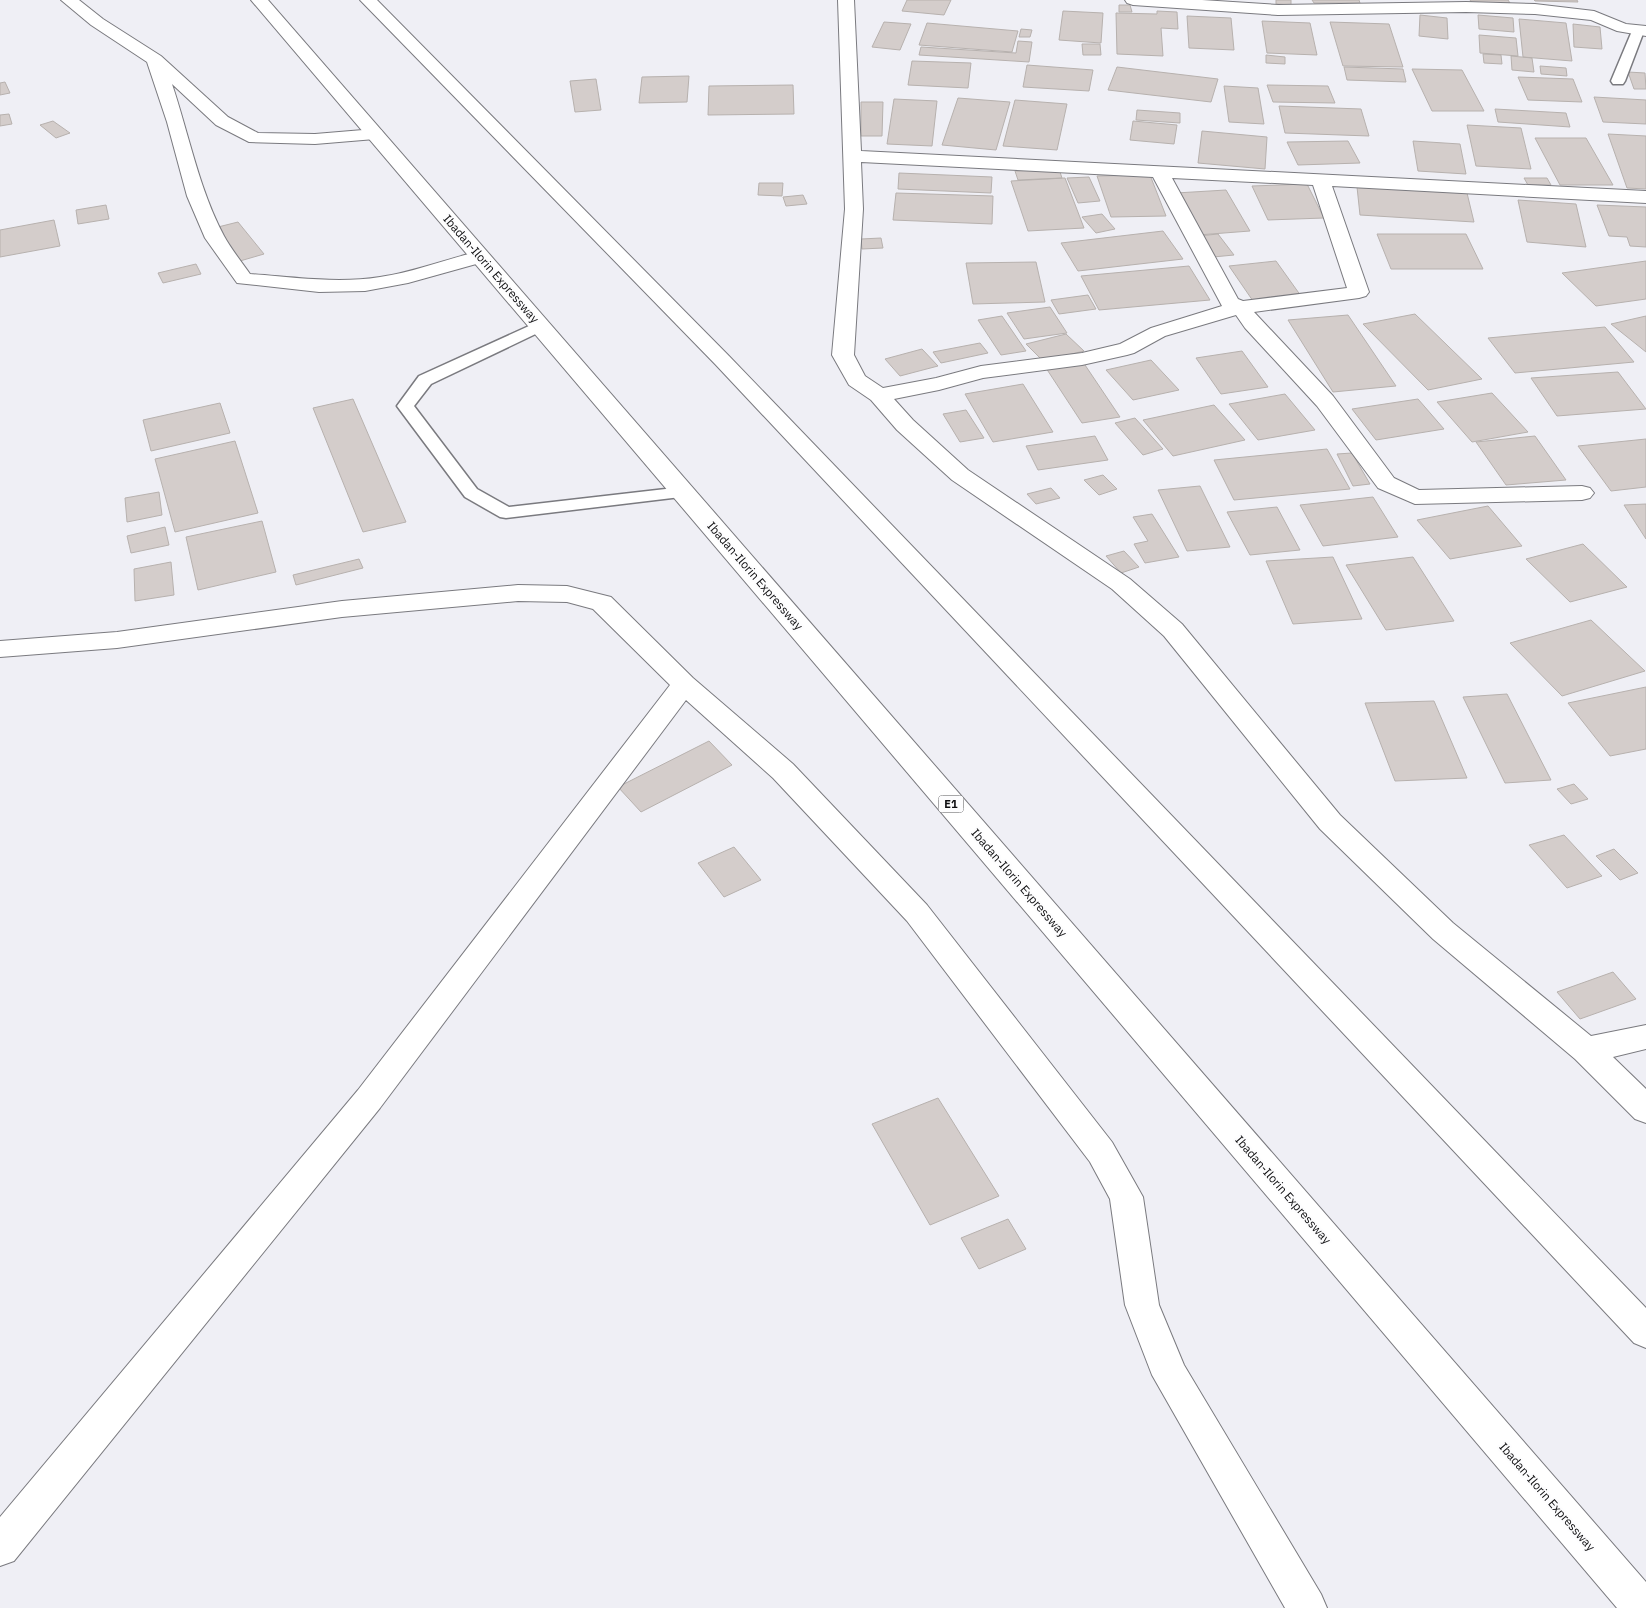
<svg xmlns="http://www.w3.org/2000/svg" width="1646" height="1608" font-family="'IBM Plex Sans',sans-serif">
<rect width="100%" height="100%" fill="#efeff5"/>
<path fill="#d4cdcb" stroke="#b7b1ae" d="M907,0H951L944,15L902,11Z
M1276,0H1291V5L1276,4Z
M1312,0H1359L1360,3H1314Z
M1470,0H1508L1510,3H1472Z
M1534,0H1577L1578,2L1535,1Z
M1119,5H1130L1132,12H1119Z
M1063,11L1103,13L1101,43L1059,40Z
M1157,11L1177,12L1178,29L1161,28L1163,56L1117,54L1116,13L1157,14Z
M1420,15L1447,18L1448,39L1419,36Z
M1478,15L1513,18L1514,32L1479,29Z
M1187,16L1231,18L1234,50L1189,48Z
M1519,19L1566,23L1572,61L1523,57Z
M1262,21L1310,23L1317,55L1267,53Z
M884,22L911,24L900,50L872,47Z
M1330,22L1389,24L1403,67L1343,66Z
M927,23L1018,31L1012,52L919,45Z
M1573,24L1600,27L1602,49L1574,47Z
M1021,29L1032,30L1030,37H1019Z
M1479,35L1516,38L1518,56L1480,53Z
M1018,41L1032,42L1029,62L919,55L921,47L1016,53Z
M1082,44H1100L1101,55H1083Z
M1483,54L1501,55L1502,64L1484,63Z
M1266,55L1285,57V64L1266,63Z
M1511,56L1532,58L1534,72L1512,70Z
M912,61L971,63L968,88L908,85Z
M1027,65L1093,70L1089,91L1023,87Z
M1540,66L1566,68L1567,76L1541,74Z
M1117,67L1218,79L1211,102L1108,90Z
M1344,67L1403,69L1406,82L1347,80Z
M1412,69L1462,70L1484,111H1432Z
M1628,72L1645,73L1646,89H1634Z
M689,76L687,102L639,103L642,77Z
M1518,77L1573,79L1582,102L1528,100Z
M596,79L601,110L575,112L570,81Z
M5,82L10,93L0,95V83Z
M793,85L794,114L708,115L709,86Z
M1267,85L1328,86L1335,103L1273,102Z
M1224,86L1258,88L1264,124L1229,122Z
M1594,97L1646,100V124L1603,122Z
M958,98L1010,102L996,150L942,145Z
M894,99L937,101L932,146L887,144Z
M1015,100L1067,104L1057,150L1003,146Z
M861,102H883L882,136H861Z
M1279,106L1361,109L1369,136L1285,133Z
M1495,109L1566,113L1570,127L1498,122Z
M1137,110L1180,113V123L1136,120Z
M9,114L12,124L0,126V115Z
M53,121L70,133L56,138L40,125Z
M1133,121L1177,125L1174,144L1130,140Z
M1467,125L1521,128L1531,169L1476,166Z
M1202,131L1267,137L1265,169L1198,163Z
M1608,134L1646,136V189L1627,188Z
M1535,138H1586L1613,185H1560Z
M1348,141L1360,163L1298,165L1287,142Z
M1413,141L1460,144L1466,174L1418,171Z
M1059,169L1062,178L1018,180L1015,171Z
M899,173L992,177L991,193L898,189Z
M1150,175L1166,216L1111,217L1097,176Z
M1089,177L1100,201L1078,203L1067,178Z
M1065,178L1084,228L1028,231L1011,181Z
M1524,178H1547L1551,185H1528Z
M759,183H783L782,196L758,195Z
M1307,184L1324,218L1268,220L1252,186Z
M1357,187L1467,193L1474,222L1360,215Z
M1226,190L1250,231L1198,235L1176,193Z
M896,193L993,196L992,224L893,220Z
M803,195L807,204L786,206L783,197Z
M1518,200L1576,204L1586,247L1527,242Z
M106,205L109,219L78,224L76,210Z
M1597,205L1646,207V247L1630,246L1627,237L1609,236Z
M1102,214L1115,229L1096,233L1082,217Z
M54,220L60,246L0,257V230Z
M238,222L264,254L240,261L214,228Z
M1163,231L1183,259L1078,271L1061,243Z
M1218,234L1234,255L1213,257L1198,236Z
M1377,234H1466L1483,269H1391Z
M881,238L883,248L862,249L861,239Z
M1276,261L1301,296L1253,301L1229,266Z
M1646,261V299L1596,306L1562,273Z
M1036,262L1045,302L973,304L966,263Z
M196,264L201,274L163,283L158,273Z
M1189,266L1210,300L1099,310L1081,276Z
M1088,295L1096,309L1059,314L1051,300Z
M1050,307L1067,333L1024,339L1007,313Z
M1415,314L1482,379L1428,390L1363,324Z
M1348,315L1396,386L1333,392L1288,320Z
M1002,316L1026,351L1001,355L978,320Z
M1646,316V352L1611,324Z
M1605,327L1634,362L1515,373L1488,338Z
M1066,334L1084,351L1043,361L1026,344Z
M980,343L988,353L941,363L933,352Z
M922,349L938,366L900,376L885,359Z
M1242,351L1268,387L1221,394L1196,358Z
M1151,360L1179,390L1133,400L1106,370Z
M1083,362L1120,417L1082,423L1046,368Z
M1618,372L1646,409L1557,416L1531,378Z
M1023,384L1053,432L993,442L965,394Z
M1492,393L1528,432L1472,442L1437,402Z
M1285,394L1315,430L1258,440L1229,404Z
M353,399L406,522L363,532L313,408Z
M1418,399L1444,429L1376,440L1352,409Z
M220,403L230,433L151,451L143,420Z
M1214,405L1245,440L1173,456L1143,420Z
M966,410L984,438L960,442L943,414Z
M1135,418L1163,449L1143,455L1115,423Z
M1095,436L1108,460L1038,470L1026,446Z
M1535,436L1566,480L1506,485L1476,442Z
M1646,439V487L1611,491L1578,446Z
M235,441L258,513L175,532L155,459Z
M1327,449L1350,489L1234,500L1214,460Z
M1352,453L1370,484L1353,486L1337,454Z
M1103,475L1117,489L1099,495L1084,480Z
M1200,486L1230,547L1187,551L1158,490Z
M1051,488L1060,498L1036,504L1027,494Z
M159,492L162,515L127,522L125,498Z
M1373,497L1398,537L1323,546L1300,505Z
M1646,504V539L1624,505Z
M1488,506L1522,546L1450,559L1417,520Z
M1277,507L1300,550L1250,555L1227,512Z
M1152,514L1179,557L1145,563L1134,544L1148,541L1133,517Z
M262,521L276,572L198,590L186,537Z
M165,527L169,545L131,553L127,536Z
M1583,544L1627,587L1570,602L1526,559Z
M1124,551L1139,567L1121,573L1106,556Z
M1333,557L1362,619L1293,624L1266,561Z
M1413,557L1454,621L1386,630L1346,565Z
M359,559L363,568L296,585L293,575Z
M171,562L174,595L135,601L134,569Z
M1591,620L1645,671L1562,696L1510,643Z
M1646,687V749L1610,756L1568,703Z
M1507,694L1551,780L1505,783L1463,697Z
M1434,701L1467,778L1395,781L1365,703Z
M709,741L732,765L641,812L618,787Z
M1574,784L1588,799L1571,804L1557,789Z
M1564,835L1602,876L1567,888L1529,845Z
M734,847L761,880L724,897L698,863Z
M1614,849L1638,873L1620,880L1596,856Z
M1613,972L1636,999L1580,1019L1557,992Z
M938,1098L999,1196L930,1225L872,1124Z
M1008,1219L1026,1249L979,1269L961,1238Z"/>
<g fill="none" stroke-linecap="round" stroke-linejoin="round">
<defs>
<path id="lane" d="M1638,27L1644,31L1625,81L1623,84H1613L1611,81L1632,31Z
M540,321L546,323L548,326L546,329L431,384L414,406L477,489L509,507L683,487L689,488L692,492L689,496L506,518L500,517L465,497L397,406L419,376Z"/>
<path id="street" d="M61,0H79L103,19L161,56L228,117L258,133L315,134L375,129L381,130L384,134L381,138L375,139L315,144L249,142L216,125L172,84C189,135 199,189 224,236C231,249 241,261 250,274C293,277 337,284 380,277C414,272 447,259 480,251L487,253L490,257L487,261L408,283L365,291L319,292L237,283L205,238L187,196L167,122L147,62L91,25Z
M838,0H854L861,151L1646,191V203L1332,186L1369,292L1366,296L1359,298L1254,312L1333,396L1394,478L1419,490L1582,486L1590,488L1594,493L1590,498L1582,500L1415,504L1378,488L1317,406L1245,328L1236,315L1165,336L1134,353L1127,355L1082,365L983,378L939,390L894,399L913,420L968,470L1130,579L1182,624L1340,815L1453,923L1591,1036L1646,1025V1049L1613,1057L1646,1089V1123L1635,1119L1575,1059L1433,939L1320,829L1164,636L1112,589L952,480L897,430L871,400L849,385L832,355L845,209ZM861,162L1153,177L1222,306L1151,328L1120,344L1082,353L981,366L936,378L883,388L865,376L854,355L863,209ZM1172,178L1313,185L1347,288L1243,301L1238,299Z
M1125,0H1202L1278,5L1466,2L1535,4L1594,11L1626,24L1646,26V36L1617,31L1591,20L1535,14L1466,12L1278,15L1133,5L1127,3Z
M518,585L567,586L611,597L693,678L793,764L927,905L1112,1142L1143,1197L1159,1305L1184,1365L1321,1594L1327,1608H1285L1152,1375L1125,1305L1110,1199L1090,1162L907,921L773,778L686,700L380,1108L14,1561L0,1566V1517L358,1090L670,685L593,609L567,602L518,601L342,617L117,648L0,657V641L117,632L342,601Z"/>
<path id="highway" d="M251,0H268L1646,1582V1608H1617Z
M360,0H377L729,356L1646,1308V1348L1634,1343L715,364Z"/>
</defs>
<use href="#lane" stroke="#7a7a7f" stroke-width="3"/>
<use href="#street" stroke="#7a7a7f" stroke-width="2"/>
<use href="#highway" stroke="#7a7a7f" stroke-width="2"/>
<use href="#lane" fill="#fff" fill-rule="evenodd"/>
<use href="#street" fill="#fff" fill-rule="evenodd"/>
<use href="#highway" fill="#fff" fill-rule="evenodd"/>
</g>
<g text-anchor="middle" stroke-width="4.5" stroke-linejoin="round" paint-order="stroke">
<rect fill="#fdfdfe" stroke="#555557" stroke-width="1" x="938.5" y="795.5" width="25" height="17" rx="4"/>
<g font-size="11" font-weight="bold" fill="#0d0d0f">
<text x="951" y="808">E1</text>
</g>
<g font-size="12" fill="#0d0d0f" stroke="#fdfdfe">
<text transform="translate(491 269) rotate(49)" y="4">Ibadan-Ilorin Expressway</text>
<text transform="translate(755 576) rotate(49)" y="4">Ibadan-Ilorin Expressway</text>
<text transform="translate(1019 883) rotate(49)" y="4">Ibadan-Ilorin Expressway</text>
<text transform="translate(1283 1190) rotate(49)" y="4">Ibadan-Ilorin Expressway</text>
<text transform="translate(1547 1497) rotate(49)" y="4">Ibadan-Ilorin Expressway</text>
</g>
</g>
</svg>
